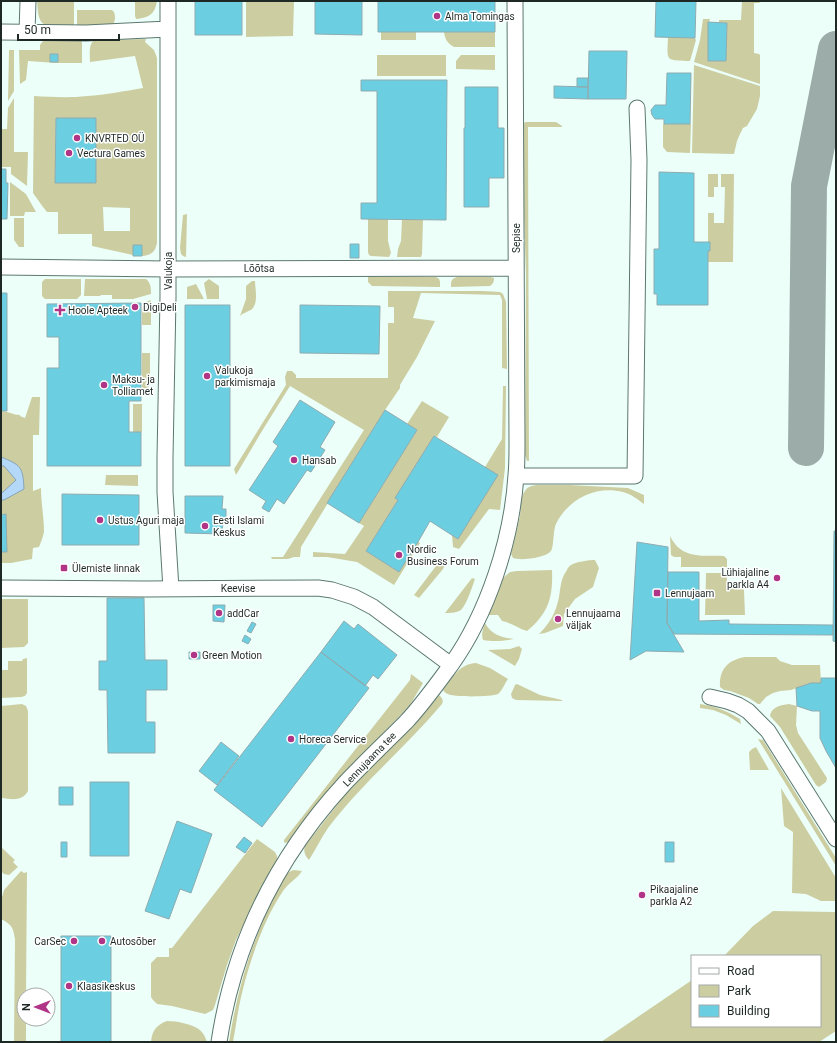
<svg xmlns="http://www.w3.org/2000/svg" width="837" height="1043" font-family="Roboto,sans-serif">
<rect width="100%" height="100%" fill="#ecfff9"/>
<path fill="#cccea2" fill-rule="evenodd" d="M37,1H74V27L45,25C37,20 38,10 37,1Z
M135,1H157C155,14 149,18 136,19L135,16Z
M246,1H294L293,36L246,37Z
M742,1H761L759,3H754V53L759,54L760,55V84L694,62L700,40L703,19H710L709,22L708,23V61H726L727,23L719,22V20H741Z
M77,10H112L114,12C116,17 115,22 112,27H77Z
M381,32H416V40H381Z
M444,32H495V47H454C447,43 445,39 444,32Z
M668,37L695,38L696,40L690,61C665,60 667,62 668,37Z
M146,39L145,42L154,50L157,58V243C155,252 152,255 142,256V245H133V255L92,246V234H58V212H47L43,207L33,193L34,96C52,97 70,98 87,96C106,95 124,91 143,88L135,56L90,62C90,55 88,43 95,40ZM56,118H96V183H55ZM103,207L130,208V231H104Z
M80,40L82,42V63H56L28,61L26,80L20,84L19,50H40V45L43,41Z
M9,50H14V91L8,101Z
M377,55H446V76H377Z
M461,55H495V70L456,69V61Z
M694,65L760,86V96L757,109L747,126L743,128L740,134L737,141L734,154L692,153Z
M14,98V152H28L27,186L11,174V167H1V129H7L8,108Z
M525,122H556L562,126V127H528L529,461H527L525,455L526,275L524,214L523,126Z
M663,124H691L690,153L667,152L663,147Z
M708,174H718V187H714V197H708Z
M721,174H734L733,262H708V251H710V242H708V213H714V223H724L725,187H721Z
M10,182L26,194L36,212H25L24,216H10Z
M187,214L186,257L183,256L181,254L180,248L183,215Z
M14,218H24V247H19L14,240Z
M368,219H388V241L391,253L389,257L371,256L369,255L368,252Z
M402,219L423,220L422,254L421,257H397L398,249L401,241Z
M368,276L435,277C441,278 440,282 440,287L372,286L368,282Z
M457,277H491L494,278C494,282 493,284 490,286L451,287C451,281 451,279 457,277Z
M45,279H81V295L77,299H45L42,296V282Z
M85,279H146C151,283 151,288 151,294L133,299H112V295H101L100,296H84Z
M209,279L219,286V299H207L204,283Z
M252,281H255C255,289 259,304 251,310C247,312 243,313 240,316L246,299V286Z
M196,284L204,299H187V287Z
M388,291H483L500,292L503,294L506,302L507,369L502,368V300L500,295L421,293L413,318L435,321L417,357L400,385V388L385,410L301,547L300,557H294L288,559H272L271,557H283L364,430L290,386L262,431L236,475L234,469L286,385L285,377L287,371H292L296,375V378H388V323H394V307H388Z
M151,300V325H142V307L146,302Z
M142,353H150V380L147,394H142Z
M503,386H506L505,468L500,510L489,509L459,549L453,547L452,535L485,467L502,439Z
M32,397H40L39,435H33V491L41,488C41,503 44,517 44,532C43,537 41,542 39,547L33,548L32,559L11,563H1V411C8,411 13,415 20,415V416L25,418Z
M422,401L449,417L437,437L434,436L396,498L398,500L366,551L399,572L418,542L420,543L394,585L357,562L327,557H313V552L345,554L364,526L359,523L417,430L407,424Z
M133,404H142V432H133Z
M106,475H138V486L105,485Z
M536,485H569L628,488L644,495V504C637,499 631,494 623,492C596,485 568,499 556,524C553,530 554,547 551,551C546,558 520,561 513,558L511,554C514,541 517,529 520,516C521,508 520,497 525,491C527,487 531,486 536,485Z
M670,536C682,560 702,555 724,556L727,559V567H681V557H674L671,555Z
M442,558H444C446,562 445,565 443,569L419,598L414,595Z
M595,560L599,568L593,587L575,599L564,614L563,626L545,633L539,634C547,626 554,616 557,605C561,593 559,580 567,570C567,569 570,565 571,565C575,562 589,560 595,560Z
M552,570C553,597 549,613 527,631C518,628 512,623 502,621L498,615H488L503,578L510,572L517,571Z
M706,573H727V583C733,583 742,582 744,590L745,615H705Z
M472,578L475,579C472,587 467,604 461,610C456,613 450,613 445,613Z
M1,599H28V643L24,647L1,648Z
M485,623C492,635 500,637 514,639C503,641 494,642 483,640C481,634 483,629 485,623Z
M519,646L522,649L519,659L515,666L488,650L510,649Z
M745,657H776L780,661L792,665H820L821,683H811L791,690L780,691L773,693L766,697L760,704H758L749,698L730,691L724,690L720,687C719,669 728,660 745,657Z
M27,658V693L25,696L21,697L1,698V670H8V661H22L23,659Z
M476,663L490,668L508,679C505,683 502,691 498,694C492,697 458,697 451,695C447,694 445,693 443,690C452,678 459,664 476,663Z
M411,674L423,683L410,705L400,716L372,744L337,780L315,807L291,839L288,842L285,843L284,842V840L410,680Z
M517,684L540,695L562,700V701L516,700L512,698L511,694L515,685Z
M439,695C442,698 444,700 442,704C406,747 362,783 328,828C321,838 316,849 309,860C305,856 303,851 305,846L344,796L382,756L415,724Z
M22,704L26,706L28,711V791C22,802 11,799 1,798V706Z
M700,704C715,706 727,711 740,719L741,724L726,715L713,710L700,708Z
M789,704L797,706L796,725L798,733L827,778L826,782L819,787L816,785L780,727L770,716C771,707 781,705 789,704Z
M758,739L763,740L836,858V866Z
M756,747L769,770H750L749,752L752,749Z
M781,788L836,878V901H821L806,894L792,893L793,832L784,826Z
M257,839L275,852L277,856V860L248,916L236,940L227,965L215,1005L213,1010L205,1014L172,1006L157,1004L153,1000L151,997V963L157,957H169V948H172Z
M1,847L15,860L13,862L18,867L9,875L4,874L1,871Z
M294,870L302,871C297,879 288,883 283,891C264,919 250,960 242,993C238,1009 236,1026 233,1042H229C237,990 252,940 276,893C280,885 284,872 294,870Z
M21,871L24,873L27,872L26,995H24V1019H26V1042H14L15,939C13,927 12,925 1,919V901L4,890Z
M773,911L836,912V1031L819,1042H601L692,980V1026H820V956H724L753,926Z
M167,1021C176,1021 194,1024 201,1031C203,1033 206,1038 207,1042H151C152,1031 156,1025 167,1021Z"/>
<path fill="#b4d8f7" stroke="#87a4b8" d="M1,457C21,465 23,467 24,489L4,500H1V493L3,492L16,480L4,466H1Z"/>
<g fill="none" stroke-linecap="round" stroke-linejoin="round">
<path stroke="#9caca8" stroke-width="36" d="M806,448L809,186L836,49"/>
</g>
<path fill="#6ccfe1" stroke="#8dabb0" d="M195,1H242V35H195Z
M315,1H362V35L315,34Z
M378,1H495V32H378Z
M656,1H696L695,38L655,37Z
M708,22L727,23L726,61H708Z
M589,51H627L626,99H588Z
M50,54H58V62H50Z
M667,73H691L690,124H664V119H655L652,115L651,110L655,105H666Z
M577,78H588V87H577Z
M361,80H447L446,220L361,219V203H377V91H361Z
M554,86L588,87V99L554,98Z
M465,87H498V128H504V178H489V207H464V128H465Z
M56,118H96V183H55Z
M1,169H6V183H8L7,219H1Z
M659,172L694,173V242H710V251H708V305H657V294H654V249H659Z
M350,244H359V258H350Z
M133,245H142V256H133Z
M1,293H7V411H1Z
M141,303V401H129V432H141V466H47V368H59V337H47V304Z
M185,305H230V466H185Z
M300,305L380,306L379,354L300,353Z
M300,400L335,422L320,447L325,450L311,472L307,470L284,504L277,499L269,512L262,508L266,501L249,490L278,446L273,442Z
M385,410L417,430L359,523L327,503Z
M434,436L498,475L458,539L430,521L418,542L399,572L366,551L398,500L395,498Z
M62,494L139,495V545H62Z
M185,496H223L222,509H226V521H223L222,534L185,533Z
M6,514L7,552H1V515Z
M834,531H836V642L833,641Z
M637,542L668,547L667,623L684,652L646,651L630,660Z
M668,572H699V621L729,620V624L833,625V635L674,634L667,623Z
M107,598H144L145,660H167V690H146V722H155V753H108L107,690H99V661H107Z
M213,605H225L224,622L213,621Z
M344,621L354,629L358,624L397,655L378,679L373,675L365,686L321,652Z
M252,622L256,624L251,633L247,631Z
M245,635L251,639L248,644L242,641Z
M189,652H200V659H189Z
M321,652L369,688L262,827L214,790Z
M821,678H836V768L826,751L820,738V711H812L797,706L796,688L811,683H821Z
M221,742L239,756L217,785L199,771Z
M90,782H129V856H90Z
M59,787H73V805H59Z
M177,821L212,834L191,893L180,889L169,919L145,911Z
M244,837L252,843L245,853L236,847Z
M61,842H67V857H61Z
M665,842H674V862H665Z
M61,936H111V1042H61Z"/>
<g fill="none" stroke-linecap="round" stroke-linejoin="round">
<defs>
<path id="minor" d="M168,1V297L165,458V492L171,589
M1,32L86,33L168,29
M27,32L28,1
M1,267L168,269L516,268
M516,476H635L639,160L637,108
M1,588L146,589L318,588L332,590L354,597L373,607L451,665
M710,697L727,701L738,705L748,711L768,731L836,839
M219,1042C234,943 277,857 345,783C365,762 386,742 406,722C422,705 437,684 451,665C488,613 512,539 516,475C517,465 517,455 517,444L515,1"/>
</defs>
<use href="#minor" stroke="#5c7870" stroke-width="17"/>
<use href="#minor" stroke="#fff" stroke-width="15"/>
</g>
<g fill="#b13587" stroke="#fff" stroke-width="1.5">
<circle cx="437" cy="16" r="4"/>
<circle cx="77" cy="138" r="4"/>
<circle cx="69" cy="153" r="4"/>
<circle cx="135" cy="307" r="4"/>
<path d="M58 304h4v4h4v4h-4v4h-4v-4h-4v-4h4z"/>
<circle cx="207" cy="376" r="4"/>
<circle cx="104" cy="385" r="4"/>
<circle cx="294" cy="460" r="4"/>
<circle cx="100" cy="520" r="4"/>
<circle cx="205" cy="526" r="4"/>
<circle cx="399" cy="555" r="4"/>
<rect x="60" y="564" width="8" height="8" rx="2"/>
<circle cx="777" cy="578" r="4"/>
<rect x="653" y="589" width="8" height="8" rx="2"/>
<circle cx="219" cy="613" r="4"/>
<circle cx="558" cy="619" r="4"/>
<circle cx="194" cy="655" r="4"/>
<circle cx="291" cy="739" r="4"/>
<circle cx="642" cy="895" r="4"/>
<circle cx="74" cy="941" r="4"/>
<circle cx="102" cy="941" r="4"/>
<circle cx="69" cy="986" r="4"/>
</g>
<g text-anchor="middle" stroke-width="3" stroke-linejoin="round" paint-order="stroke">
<g font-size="10" fill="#1e2926" stroke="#fff" text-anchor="start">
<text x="445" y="20">Alma Tomingas</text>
<text x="85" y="142">KNVRTED OÜ</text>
<text x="77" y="157">Vectura Games</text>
<text x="143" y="311">DigiDeli</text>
<text x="68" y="314">Hoole Apteek</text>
<text x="215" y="374">Valukoja<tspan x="215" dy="12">parkimismaja</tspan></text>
<text x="112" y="383">Maksu- ja<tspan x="112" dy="12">Tolliamet</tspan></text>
<text x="302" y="464">Hansab</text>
<text x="108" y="524">Ustus Aguri maja</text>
<text x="213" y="524">Eesti Islami<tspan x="213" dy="12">Keskus</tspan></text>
<text x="407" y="553">Nordic<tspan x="407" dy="12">Business Forum</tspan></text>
<text x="72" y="572">Ülemiste linnak</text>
<text x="769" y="576" text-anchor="end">Lühiajaline<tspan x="769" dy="12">parkla A4</tspan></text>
<text x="665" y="597">Lennujaam</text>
<text x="227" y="617">addCar</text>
<text x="566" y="617">Lennujaama<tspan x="566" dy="12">väljak</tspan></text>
<text x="202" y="659">Green Motion</text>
<text x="299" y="743">Horeca Service</text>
<text x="650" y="893">Pikaajaline<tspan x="650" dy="12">parkla A2</tspan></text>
<text x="66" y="945" text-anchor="end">CarSec</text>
<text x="110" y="945">Autosõber</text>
<text x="77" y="990">Klaasikeskus</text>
</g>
<g font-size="10" fill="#1e2926" stroke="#fff">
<text transform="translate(516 238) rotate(-90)" y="4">Sepise</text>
<text x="259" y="272">Lõõtsa</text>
<text transform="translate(168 271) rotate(-90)" y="4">Valukoja</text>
<text x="238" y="592">Keevise</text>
<text transform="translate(369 759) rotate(-46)" y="4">Lennujaama tee</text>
</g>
</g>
<rect width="837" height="1043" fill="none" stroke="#1e2926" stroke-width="4"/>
<rect x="691" y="955" width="130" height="72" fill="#ffffff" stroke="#a5a9a8"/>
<rect x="699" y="968" width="20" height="6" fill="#ffffff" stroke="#a5a9a8"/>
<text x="727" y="975" font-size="12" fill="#1e2926">Road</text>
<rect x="699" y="985" width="20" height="12" fill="#cccea2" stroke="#a5a9a8"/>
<text x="727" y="995" font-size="12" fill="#1e2926">Park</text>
<rect x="699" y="1005" width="20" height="12" fill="#6ccfe1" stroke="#a5a9a8"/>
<text x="727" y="1015" font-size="12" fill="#1e2926">Building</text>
<g transform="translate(36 1007) rotate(270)"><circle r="19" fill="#ffffff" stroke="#a5a9a8"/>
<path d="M0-3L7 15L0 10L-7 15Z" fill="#b13587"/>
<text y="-6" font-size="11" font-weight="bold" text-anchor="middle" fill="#1e2926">N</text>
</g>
<path d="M18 34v6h101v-6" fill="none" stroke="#1e2926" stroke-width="2"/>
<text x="24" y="34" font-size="12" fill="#1e2926" stroke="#ffffff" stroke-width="3" paint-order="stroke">50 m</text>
</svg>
